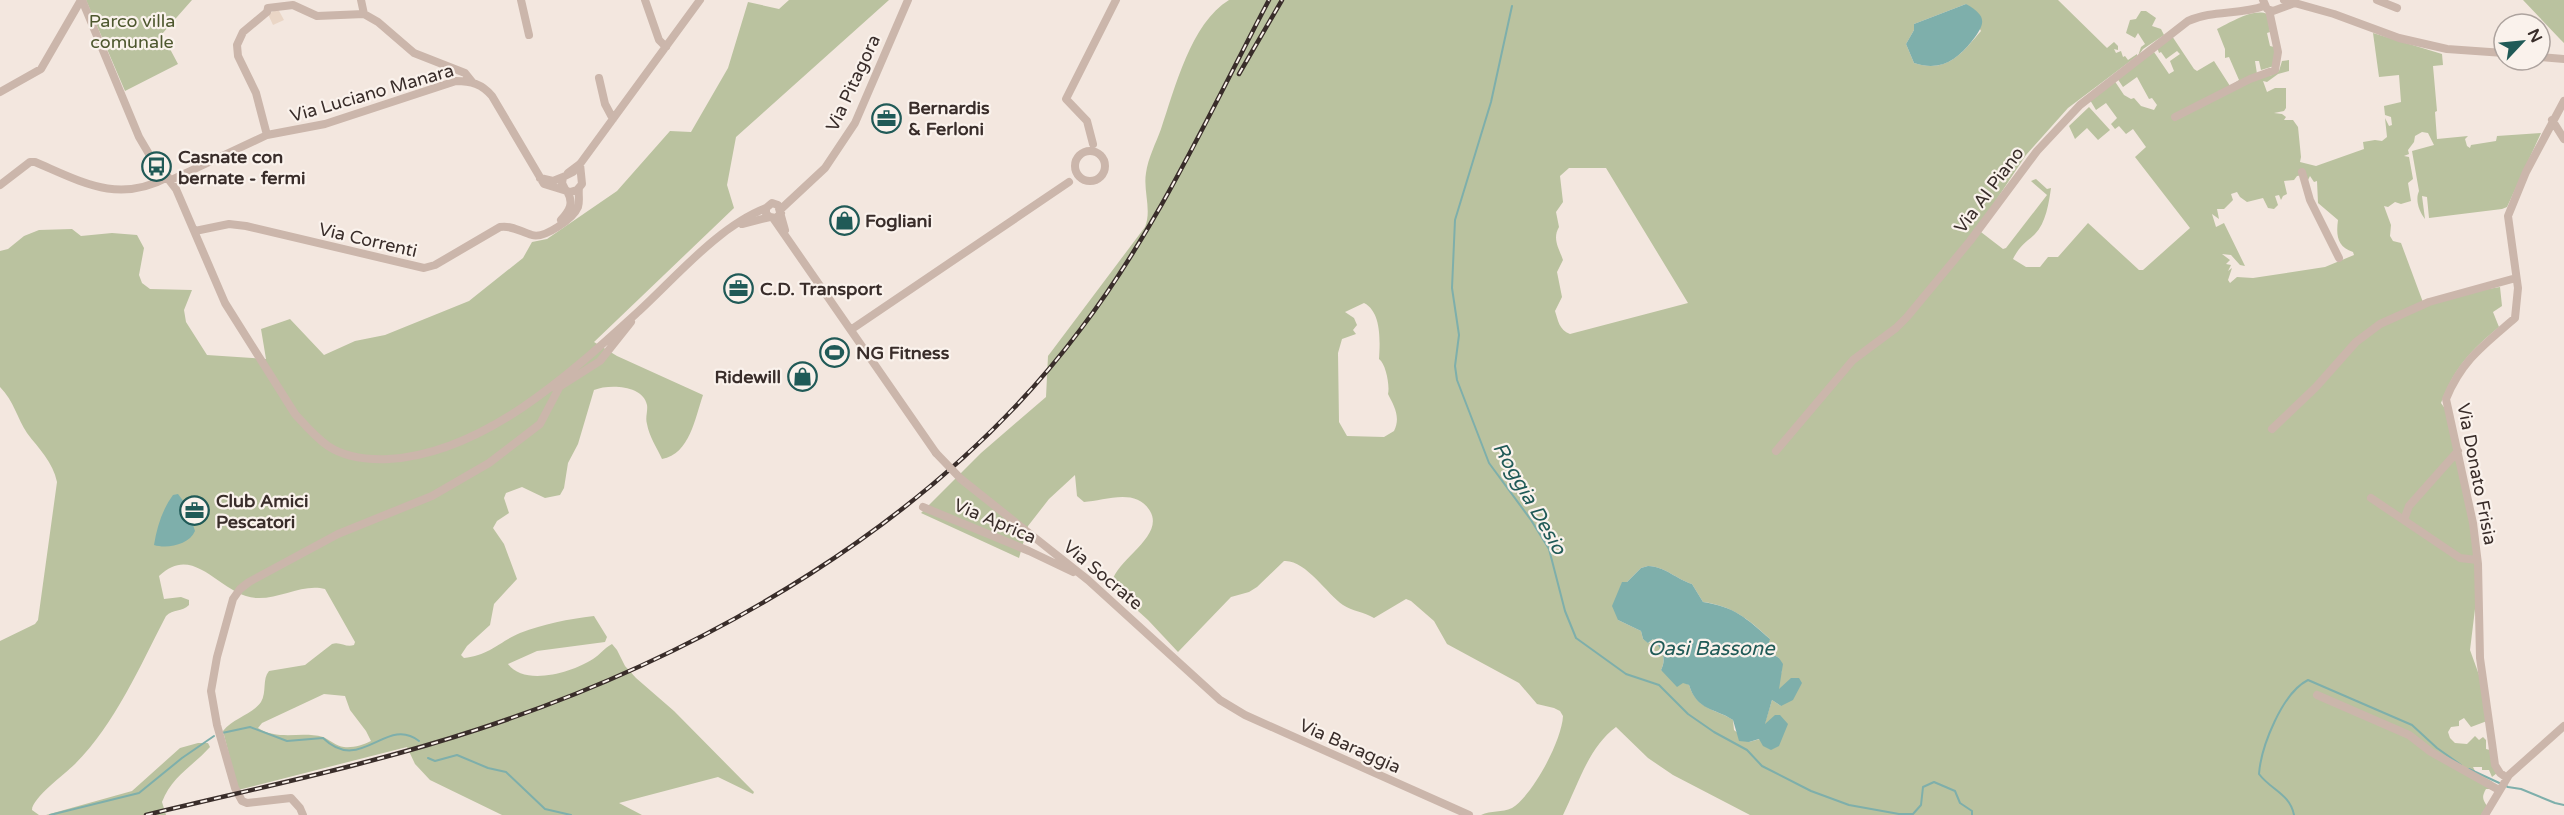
<svg xmlns="http://www.w3.org/2000/svg" width="2564" height="815" font-family="'Varela Round',sans-serif">
<rect width="100%" height="100%" fill="#f3e7df"/>
<path fill="#bac29f" fill-rule="evenodd" d="M86,0H192L162,34L178,64L125,91Z
M789,0H889L736,137L727,185L734,208L594,342L617,356L703,395C695,418 690,454 662,459C657,448 649,436 647,424C645,418 648,411 647,405C643,385 609,384 594,390L578,444L568,463L564,488L560,495L545,498L522,487L506,493L504,498L509,513L497,521L493,528L504,544L517,579L494,604L490,625L467,646L461,655L464,658C490,655 499,642 520,633C544,624 568,619 594,616L607,637L605,642L537,651L508,664C525,687 573,672 593,659C600,655 604,648 612,644L617,650L625,666L636,678L674,711L754,792L753,794L718,777L619,803L642,815H502L430,780L415,764L407,747L238,790L223,731C233,718 252,715 261,702C267,692 262,679 269,671L305,665L332,644C340,641 346,648 354,645L355,642L325,589C304,583 280,599 257,598C220,596 195,541 159,576L164,599L181,597L189,600V605C182,612 173,609 166,616C140,666 115,724 75,764C65,774 32,798 32,810L39,815H0V641L35,624L38,620L57,482C53,462 39,449 27,433C17,418 14,401 0,387V251L8,249L24,236L39,230L72,229L81,236L112,233L137,235L144,248L139,275L142,283L150,289L192,290L184,310L186,322L207,355L266,359L261,329L290,319L324,355L355,341L385,335L469,301L523,258L532,242L547,239L617,191L670,131L691,132L728,68L748,2L779,9ZM324,694L345,696L350,710L366,731L371,741C363,745 353,748 344,747C336,746 330,740 323,737C301,731 278,741 258,728L262,723Z
M1229,0H2058L2107,48L2114,42L2118,46V50L2114,49L2116,53L2121,51L2123,57L2125,56L2128,60L2137,54V56L2068,108L2026,155L1977,229L2003,249L2006,248L2047,195L2031,181L2036,179L2047,189L2051,188C2049,202 2046,223 2035,234C2024,244 2020,245 2013,259L2026,267H2040L2048,257H2058L2088,223L2139,270H2143L2190,228L2135,157L2146,147L2133,129L2126,134L2119,126L2115,129L2111,124L2117,118L2106,103L2096,110L2090,100L2114,80L2124,95L2131,99L2134,98L2141,106L2154,110L2157,105L2152,98L2149,99L2137,77L2123,87L2117,78L2154,52L2169,74L2174,71L2170,61L2180,54L2177,51L2166,59L2161,52L2159,53L2157,47L2172,36L2194,69L2197,71L2214,61L2230,86L2239,80L2229,57L2225,58V49L2217,29C2230,23 2253,8 2267,14L2270,32L2267,33L2270,46L2274,47V66L2261,70L2259,61H2255L2257,74L2270,76L2279,71L2282,61L2289,60V71L2278,74L2267,82L2263,81L2267,92L2275,88H2286V108L2284,111L2274,113L2282,114L2286,117L2284,120H2293L2298,127L2301,157L2300,162L2316,166L2364,149L2363,142L2375,140L2382,141L2387,137L2385,118L2389,126L2392,125L2391,117L2385,115L2384,106L2401,102L2399,75L2379,77L2373,33L2442,54L2443,65L2433,66L2437,111L2435,112L2437,139L2468,136L2465,139L2467,146L2470,148L2471,145L2496,141L2497,136L2541,133L2507,207L2502,209L2429,218L2427,197L2422,196L2425,219C2419,211 2415,200 2419,191L2412,151L2434,145L2428,133L2422,132L2415,136L2414,142L2408,150L2409,154L2404,156L2409,157L2413,179L2408,183L2411,201L2401,204L2395,202L2388,207L2384,206L2391,225L2390,236L2393,241L2401,243L2424,305L2458,294L2500,287L2502,306L2493,312L2499,327C2471,350 2454,368 2441,403L2446,410L2475,544V609L2470,650L2483,686L2487,721L2471,727L2464,718L2459,721V726L2451,727L2448,732L2450,738L2455,743L2467,744L2475,736L2479,740L2483,737L2486,740V749L2490,750L2497,773L2492,777L2489,770H2482V767H2473L2476,773L2493,782L2491,789H2486C2482,796 2482,799 2487,806L2481,815H1750L1673,775L1648,758L1616,727C1588,748 1578,785 1563,815H1481C1491,810 1502,813 1512,808C1533,795 1562,740 1563,716L1560,711L1554,708L1537,704L1519,683L1447,644L1434,621L1411,601L1406,599L1374,618C1364,612 1352,611 1343,605C1327,594 1305,559 1284,561L1257,587L1249,592L1231,597L1178,652L1148,620L1116,591L1112,582C1117,559 1165,536 1150,511C1136,487 1104,501 1084,502L1077,496L1075,475L1049,499L1028,526L1019,558L921,513L981,453L1046,397L1048,356L1145,227C1152,210 1143,191 1146,173C1148,158 1156,143 1161,129C1175,88 1191,23 1229,0ZM1966,4L1981,31C1962,53 1947,74 1914,63L1906,44L1914,30V24ZM1569,168H1606L1688,303L1570,334C1559,330 1558,320 1555,311L1562,297L1557,272L1563,260C1559,248 1552,239 1559,227L1556,212L1563,202L1560,176ZM2303,175L2308,180L2310,176L2314,182L2317,181L2318,203L2338,220C2336,235 2337,247 2353,252L2354,255L2325,267L2253,278L2237,277L2230,283L2228,280L2232,268L2228,271L2231,265L2226,264L2230,260L2222,254L2231,255L2240,265L2245,266L2224,223L2216,227L2212,214L2219,219L2217,209H2224L2233,200L2231,194L2237,192L2240,197L2247,202L2263,198L2268,208L2274,209L2278,205L2275,196L2279,195L2281,200L2283,196L2287,194L2284,181L2294,180L2297,176ZM1364,303C1382,312 1380,343 1379,359C1386,364 1390,386 1388,394C1394,406 1401,417 1394,431L1384,437L1347,436L1339,422L1338,353L1342,339L1356,334L1353,330L1357,325L1354,318L1345,312ZM1648,566C1666,567 1676,579 1692,584L1703,602C1733,606 1748,619 1770,639L1762,642L1760,646L1779,658L1782,670L1778,684L1781,706L1772,700L1760,739L1749,742L1734,730L1733,720C1716,709 1697,710 1689,685L1661,670C1667,657 1662,648 1653,639L1649,643L1643,639L1641,631L1618,620L1622,583L1627,582L1641,568Z
M2523,0H2564V43L2559,38Z
M2141,11H2146L2156,18L2152,26L2161,29L2164,35L2143,49L2138,56L2141,47L2145,44L2138,33L2135,38L2126,33L2130,20L2136,19Z
M2089,107L2110,130L2098,140L2087,128L2075,139L2069,126Z
M198,743H208L210,747C193,766 172,776 162,802L166,815H46L132,791L180,748Z"/>
<path fill="#ead6c6" d="M278,9L284,20L273,25L268,14Z"/>
<path fill="#7eafab" d="M1966,4C1987,16 1986,23 1972,41C1957,60 1940,72 1914,63L1906,44L1914,30V24Z
M178,494L187,506L195,531C189,545 167,549 154,545C157,527 162,510 173,495Z
M1648,566C1666,567 1676,579 1692,584L1703,602C1735,607 1746,618 1770,639L1768,646L1762,643L1760,646L1779,658L1783,664L1779,689L1791,678H1799L1802,683L1793,700L1781,706L1772,700L1765,724L1775,715H1780L1788,724L1779,746L1771,750L1763,746L1759,739L1749,742L1739,741L1733,720C1715,708 1697,711 1689,685L1683,683L1677,687L1661,670C1667,658 1662,649 1653,639L1648,643L1643,639L1641,631L1618,620L1612,606L1622,582H1627L1641,568Z"/>
<g fill="none" stroke-linecap="round" stroke-linejoin="round">
<path stroke="#7eafab" stroke-width="2" d="M1512,6L1491,102L1455,220L1452,288L1459,335L1455,366L1457,380L1489,463L1531,520L1549,549L1565,611L1576,638L1626,674L1659,685L1688,714L1714,732L1747,750L1762,766L1811,791L1849,805L1899,814H1913L1921,805L1923,787L1934,782L1955,791L1960,803L1972,811V815
M222,733L250,727L287,741L323,738C361,775 386,715 419,741
M428,758L435,761L457,755L488,768L506,772L545,809L571,815
M2469,769L2508,787L2521,789L2555,803L2564,805
M50,815L139,793L182,758L214,736
M2294,815C2290,794 2271,790 2259,774C2261,747 2282,693 2308,680L2412,725L2437,748L2461,765"/>
<path stroke="#cbb6ab" stroke-width="8" d="M82,0L139,137L149,154L176,189L225,303L295,414C305,425 315,437 328,446C346,458 368,460 389,459C485,453 571,373 639,311C676,277 719,226 766,208
M361,0L364,14
M521,0L529,35
M645,0L659,40L666,47
M2263,0L2267,9L2273,11L2292,4
M2284,0L2334,14L2399,38L2447,49L2504,53
M2377,0L2397,8
M268,8L293,5L317,16L364,14L378,22L414,53L465,73L473,83
M2540,57L2564,59
M599,78L605,104L613,119
M0,92L41,69L81,0
M2175,117L2250,79L2275,70L2278,52L2269,10
M2552,120L2564,139
M267,135L256,93L238,56L237,45L243,32L267,12L268,8
M1093,144L1087,121L1066,99L1116,0
M1075 166a15 15 0 1 1 30 0a15 15 0 1 1-30 0Z
M2302,172L2310,200L2339,258
M568,173L580,164L700,0
M540,178L553,181L563,177
M171,180L267,135L325,124L456,81C471,81 482,84 492,96L544,184L570,192L577,190L582,184L580,164
M0,185L30,162H35C82,182 118,204 168,177
M565,189L562,183L563,177L573,172
M781,209L825,168L855,123L908,0
M781,213L776,218L770,217L766,214V208L772,203L778,205L785,230
M773,218L936,453
M561,220C570,210 574,203 567,191
M742,224L770,217
M195,231L229,224L246,226L424,268L435,265L500,227C512,225 521,232 532,235C544,239 573,219 578,207C580,201 578,194 579,188
M852,329L1069,182
M556,389L600,361L631,322
M2272,429L2316,387L2356,342L2380,324L2429,302L2516,278
M1776,451L1853,360L1896,328L1907,317L1970,241L2037,151L2080,105L2188,21C2212,10 2240,15 2264,6
M961,479L1088,580L1220,700L1245,715L1469,815
M2371,498L2460,558L2477,560
M923,507L1029,551L1073,572
M2404,520L2409,506L2458,451
M2317,695L2409,735L2431,752L2499,790
M2507,778L2500,773L2495,765L2492,743L2480,658L2478,564L2473,523L2446,399C2462,360 2484,345 2515,318L2518,288L2508,216L2526,172L2564,101
M303,815L300,808L291,798L247,803L242,801L235,788L217,725L211,691L217,657L233,599L240,589L249,582L338,534L432,496L489,463L540,424L559,388
M2485,815L2509,775L2564,726"/>
<defs>
<path id="rail" d="M1239,74L1282,0
M146,815C257,788 370,765 479,729C705,655 936,522 1080,330C1157,229 1210,112 1269,0"/>
</defs>
<use href="#rail" stroke="#392d2a" stroke-width="4.5"/>
<use href="#rail" stroke="#faf2ec" stroke-width="2" stroke-dasharray="7" stroke-linecap="butt"/>
<path stroke="#cbb6ab" stroke-width="8" d="M936,453L961,479"/>
</g>
<defs>
<symbol id="office-ring" viewBox="-11 -11 22 22"><circle r="9.5" fill="#faf2ec" stroke="#205a57" stroke-width="1.5"/><path d="M-6-3h4V-5.5h4V-3h4V5H-6ZM-1-4.5V-3h2v-1.5ZM-6 0V1H6V0Z" fill="#205a57"/></symbol>
<symbol id="bus-ring" viewBox="-11 -11 22 22"><circle r="9.5" fill="#faf2ec" stroke="#205a57" stroke-width="1.5"/><path d="M-5-6H5V4H4V6H2V4H-2V6H-4V4H-5ZM-3.5-4V0h7V-4ZM-3.5 1.2v1.5H-2V1.2ZM2 1.2v1.5H3.5V1.2Z" fill="#205a57"/></symbol>
<symbol id="shop-ring" viewBox="-11 -11 22 22"><circle r="9.5" fill="#faf2ec" stroke="#205a57" stroke-width="1.5"/><path d="M-5-2.5h2.3a2.7 3.5 0 0 1 5.4 0H5L5.5 6h-11ZM-1.5-2.5h3a1.5 2.3 0 0 0-3 0Z" fill="#205a57"/></symbol>
<symbol id="stadium-ring" viewBox="-11 -11 22 22"><circle r="9.5" fill="#faf2ec" stroke="#205a57" stroke-width="1.5"/><path d="M0-5a6.5 5 0 1 0 0 10a6.5 5 0 1 0 0-10ZM-3.5-1.8h7v3.6h-7Z" fill="#205a57"/></symbol>
</defs>
<g fill-rule="evenodd">
<use href="#office-ring" x="870" y="102" width="33" height="33"/>
<use href="#bus-ring" x="140" y="150" width="33" height="33"/>
<use href="#shop-ring" x="828" y="204" width="33" height="33"/>
<use href="#office-ring" x="722" y="272" width="33" height="33"/>
<use href="#stadium-ring" x="818" y="336" width="33" height="33"/>
<use href="#shop-ring" x="786" y="360" width="33" height="33"/>
<use href="#office-ring" x="178" y="494" width="33" height="33"/>
</g>
<g text-anchor="middle" stroke-width="4.5" stroke-linejoin="round" paint-order="stroke">
<g font-size="18" fill="#4d572e" stroke="#faf2ec">
<text x="132" y="27">Parco villa<tspan x="132" dy="21">comunale</tspan></text>
</g>
<g font-size="18" fill="#392d2a" stroke="#faf2ec">
<text transform="translate(853 83) rotate(-65)" y="6">Via Pitagora</text>
<text transform="translate(372 93) rotate(-16)" y="6">Via Luciano Manara</text>
<text transform="translate(1989 190) rotate(-53)" y="6">Via Al Piano</text>
<text transform="translate(368 240) rotate(13)" y="6">Via Correnti</text>
<text transform="translate(2477 474) rotate(79)" y="6">Via Donato Frisia</text>
<text transform="translate(995 521) rotate(23)" y="6">Via Aprica</text>
<text transform="translate(1103 575) rotate(40)" y="6">Via Socrate</text>
<text transform="translate(1350 746) rotate(24)" y="6">Via Baraggia</text>
</g>
<g font-size="18" font-weight="bold" fill="#392d2a" stroke="#faf2ec" text-anchor="start">
<text x="908" y="114">Bernardis<tspan x="908" dy="21">&amp; Ferloni</tspan></text>
<text x="178" y="163">Casnate con<tspan x="178" dy="21">bernate - fermi</tspan></text>
<text x="865" y="227">Fogliani</text>
<text x="760" y="295">C.D. Transport</text>
<text x="856" y="359">NG Fitness</text>
<text x="781" y="383" text-anchor="end">Ridewill</text>
<text x="216" y="507">Club Amici<tspan x="216" dy="21">Pescatori</tspan></text>
</g>
<g font-size="20" font-style="italic" fill="#205a57" stroke="#faf2ec">
<text transform="translate(1530 498) rotate(60)" y="7">Roggia Desio</text>
<text x="1711" y="655">Oasi Bassone</text>
</g>
</g>
<g transform="translate(2522 42) rotate(64)"><circle r="28" fill="#faf2ec" stroke="#ada39e" stroke-width="1.5"/>
<path d="M0-4.5L10 22L0 15L-10 22Z" fill="#205a57"/>
<text y="-9" font-size="16" font-weight="bold" text-anchor="middle" fill="#392d2a">N</text>
</g>
</svg>
